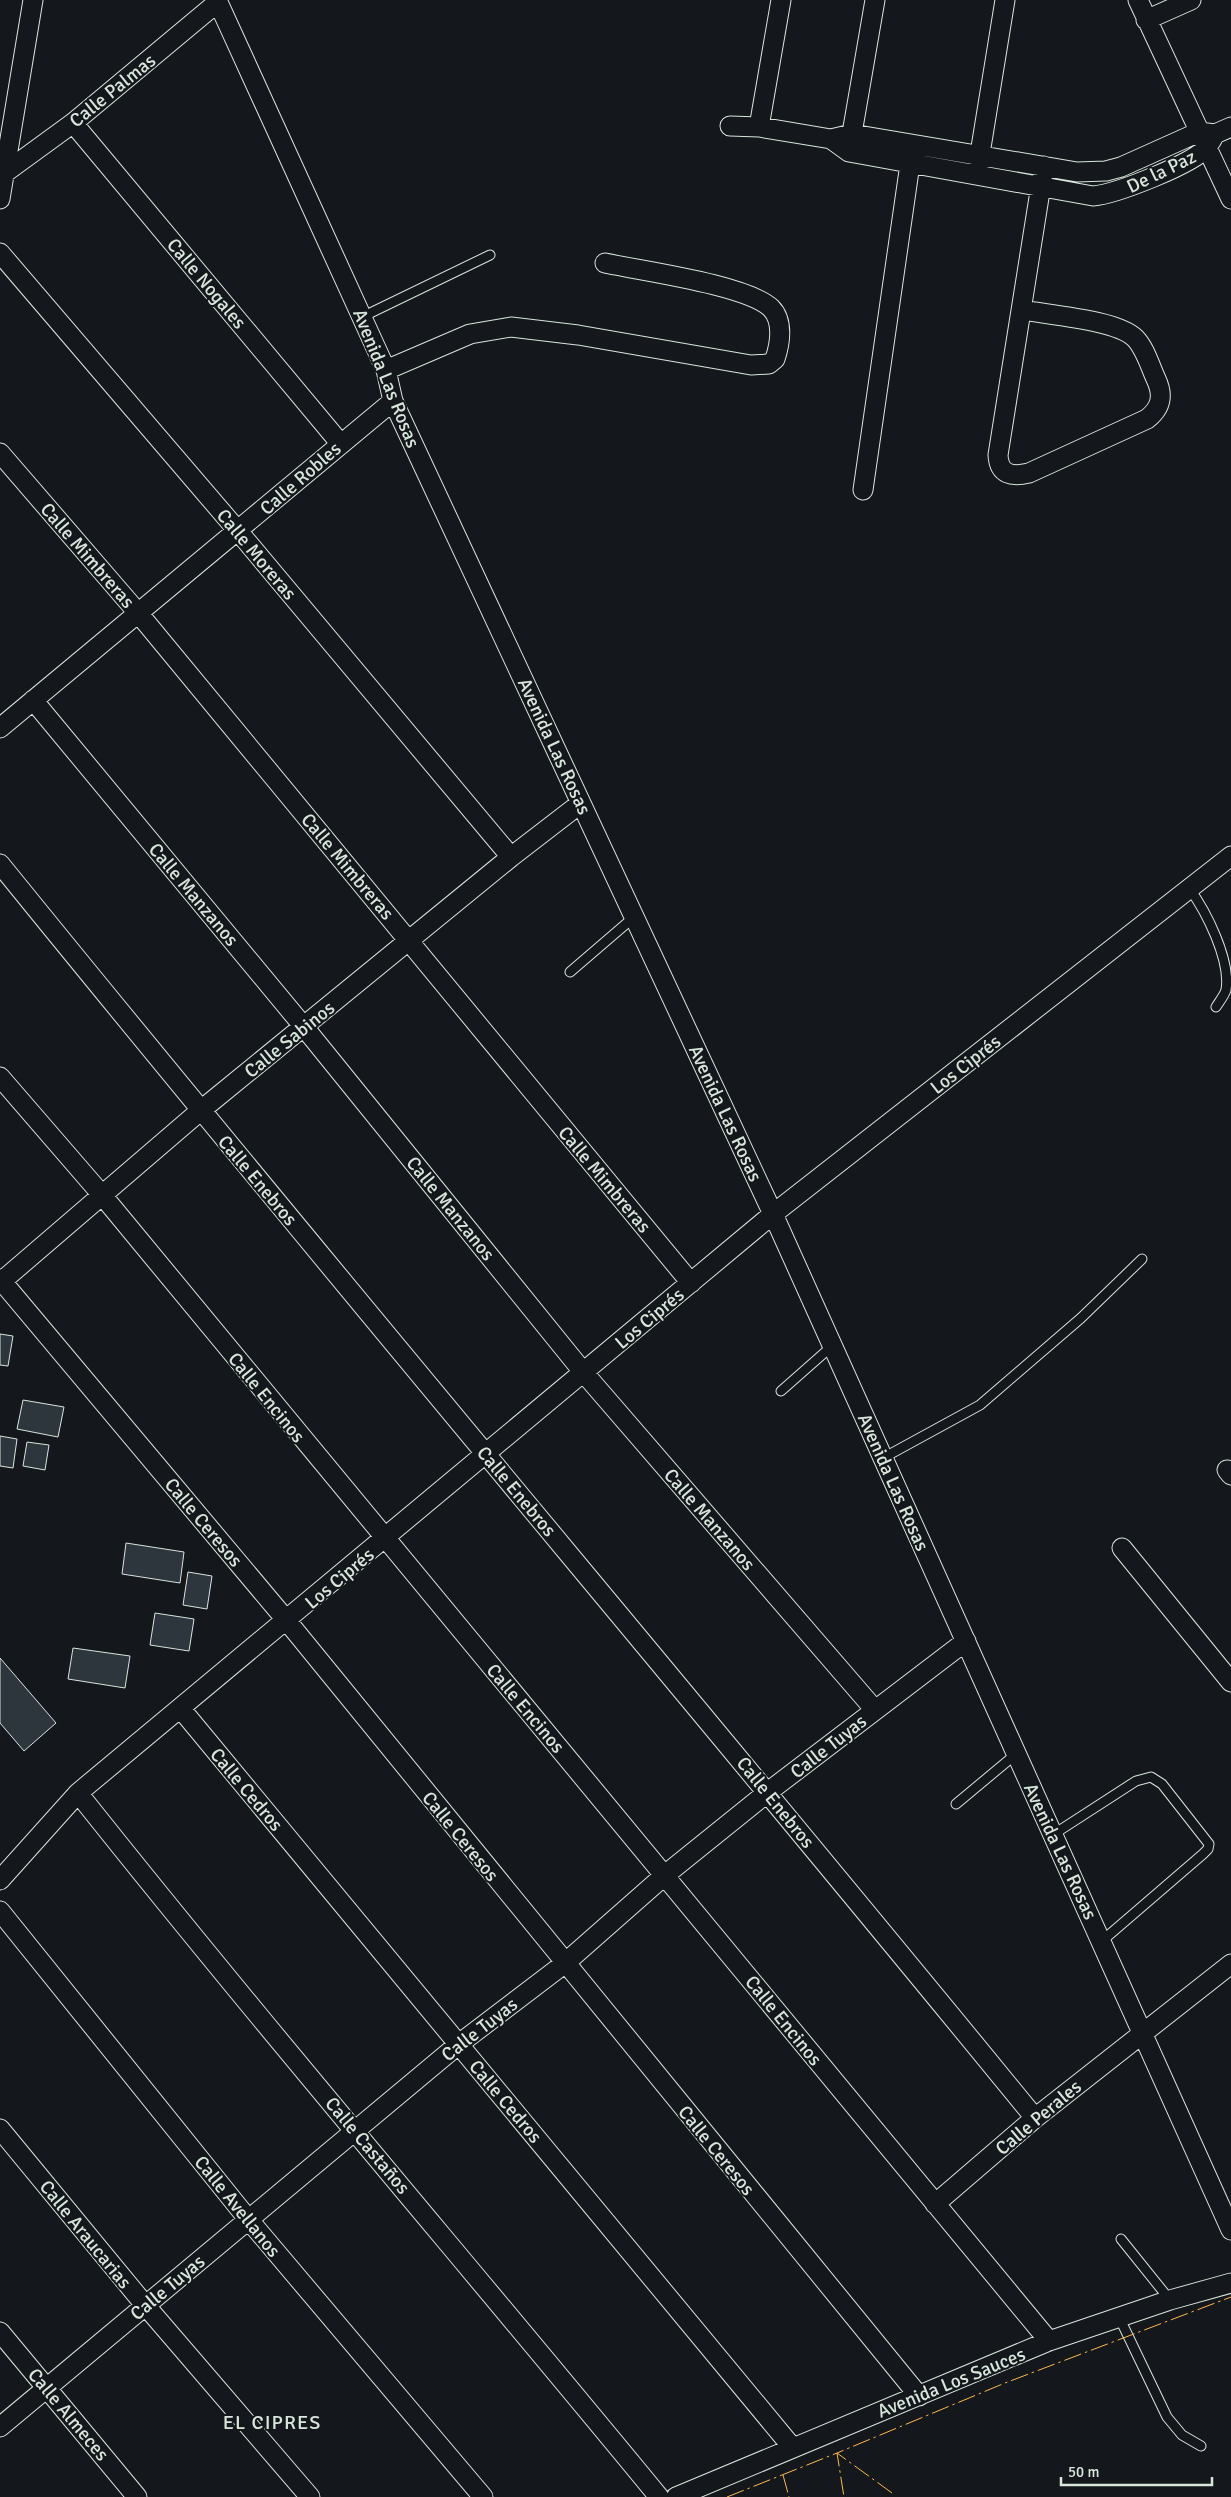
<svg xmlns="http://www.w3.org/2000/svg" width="1231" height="2497" font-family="Signika,sans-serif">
<rect width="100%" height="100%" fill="#14181c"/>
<path fill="#2c363c" stroke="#d8e6dc" d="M0,1334L13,1336L8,1366L0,1365Z
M23,1400L64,1407L58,1437L17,1429Z
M0,1436L17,1439L13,1468L0,1466Z
M27,1442L49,1445L45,1470L23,1466Z
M126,1543L184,1552L180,1583L122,1574Z
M188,1572L212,1576L207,1609L183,1605Z
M155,1613L194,1619L189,1651L150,1645Z
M73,1648L130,1656L125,1688L68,1679Z
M0,1658L56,1723L24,1751L0,1723Z"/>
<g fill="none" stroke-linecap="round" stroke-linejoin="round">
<defs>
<path id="lane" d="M362,317L490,255
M1189,888C1206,911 1231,960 1226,990C1224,996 1219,1002 1216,1007
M570,972L634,917
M781,1391L832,1346
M883,1458L980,1405L1081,1318L1142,1259
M956,1804L1016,1754
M1054,1834L1136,1781L1151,1777L1162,1784L1209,1844L1208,1849L1203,1854L1102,1941
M1121,2239L1170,2300
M1119,2317L1167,2417L1182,2435L1201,2446"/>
<path id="street" d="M217,0L386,370L393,401L773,1214L1231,2230
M1138,0L1231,199
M1146,20L1191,0
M73,123L340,443
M730,126L759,127L831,139L852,134L1077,172L1106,171L1121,167L1199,132L1215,134L1231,127
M759,127L781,0
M831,139L849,152L1093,196C1116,194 1193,164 1207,147C1210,143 1213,138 1215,134
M850,145L875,0
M978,166L1005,0
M3,174L73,123L218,2
M0,199L33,0
M0,253L238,531L511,857
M1023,310C1049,315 1117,320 1135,338C1145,348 1150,366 1156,379C1164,396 1161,408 1147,419L1029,473C1012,477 999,475 998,455L1044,166
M386,370L470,334L511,327L578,335L751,365L769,364L775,359C780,344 784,321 771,308C747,285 642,271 605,263
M0,453L139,614L691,1283
M863,490L912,150
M33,700L304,1027L584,1373L875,1710
M0,728L393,401
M0,864C341,1285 692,1698 1035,2118
M0,1077L102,1195L1049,2341
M0,1279L287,1621L919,2396
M2,1281L200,1111L511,857L581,803
M1227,1470L1231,1475
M1122,1548L1231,1682
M181,1709L792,2447
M78,1793C267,2031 466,2262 659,2497
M0,1880L78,1793L773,1214L1231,856
M0,1911L248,2219L483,2497
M0,2129L145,2305L310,2497
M935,2204L1035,2118L1231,1964
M0,2332L137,2497
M0,2427L459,2044L564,1964L665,1875L768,1792L966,1641
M676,2497L1049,2341L1170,2300L1231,2283"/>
</defs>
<use href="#lane" stroke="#d8e6dc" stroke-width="11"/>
<use href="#street" stroke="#d8e6dc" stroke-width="21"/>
<use href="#lane" stroke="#14181c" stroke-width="9"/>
<use href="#street" stroke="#14181c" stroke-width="19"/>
<path stroke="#ffb74d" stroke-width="1" stroke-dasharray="18 4 2.5 4" stroke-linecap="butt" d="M783,2475L789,2497
M892,2493L837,2453L1005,2383L1231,2297
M727,2497L837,2453L844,2497"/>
</g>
<g text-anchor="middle" stroke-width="4" stroke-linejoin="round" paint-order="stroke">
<g font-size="19" fill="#d8e6dc" stroke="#14181c">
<text transform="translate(112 90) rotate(-39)" y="7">Calle Palmas</text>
<text transform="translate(1161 171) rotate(-26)" y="7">De la Paz</text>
<text transform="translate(207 283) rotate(50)" y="7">Calle Nogales</text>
<text transform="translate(387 378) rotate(68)" y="7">Avenida Las Rosas</text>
<text transform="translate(300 478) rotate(-41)" y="7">Calle Robles</text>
<text transform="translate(257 554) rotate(50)" y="7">Calle Moreras</text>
<text transform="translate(88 555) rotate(49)" y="7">Calle Mimbreras</text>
<text transform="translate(555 746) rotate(65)" y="7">Avenida Las Rosas</text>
<text transform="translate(348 866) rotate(50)" y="7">Calle Mimbreras</text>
<text transform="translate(194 894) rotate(50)" y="7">Calle Manzanos</text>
<text transform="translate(289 1039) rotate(-39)" y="7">Calle Sabinos</text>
<text transform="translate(965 1064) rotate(-38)" y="7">Los Ciprés</text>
<text transform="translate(726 1113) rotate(65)" y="7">Avenida Las Rosas</text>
<text transform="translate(605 1179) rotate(50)" y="7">Calle Mimbreras</text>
<text transform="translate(258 1180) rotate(50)" y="7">Calle Enebros</text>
<text transform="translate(451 1208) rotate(51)" y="7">Calle Manzanos</text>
<text transform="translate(649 1318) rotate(-40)" y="7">Los Ciprés</text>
<text transform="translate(267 1397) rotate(51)" y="7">Calle Encinos</text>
<text transform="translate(894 1482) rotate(66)" y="7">Avenida Las Rosas</text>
<text transform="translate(517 1491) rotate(50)" y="7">Calle Enebros</text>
<text transform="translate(710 1519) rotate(49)" y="7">Calle Manzanos</text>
<text transform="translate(204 1522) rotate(50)" y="7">Calle Ceresos</text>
<text transform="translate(339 1578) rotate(-40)" y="7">Los Ciprés</text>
<text transform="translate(526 1708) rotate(50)" y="7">Calle Encinos</text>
<text transform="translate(828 1746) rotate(-38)" y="7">Calle Tuyas</text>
<text transform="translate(247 1789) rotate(50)" y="7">Calle Cedros</text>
<text transform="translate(776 1802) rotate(51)" y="7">Calle Enebros</text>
<text transform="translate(461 1836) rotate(51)" y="7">Calle Ceresos</text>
<text transform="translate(1061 1851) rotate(65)" y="7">Avenida Las Rosas</text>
<text transform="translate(784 2020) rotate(51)" y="7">Calle Encinos</text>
<text transform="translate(479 2029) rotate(-38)" y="7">Calle Tuyas</text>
<text transform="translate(506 2101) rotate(50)" y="7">Calle Cedros</text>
<text transform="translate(1038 2117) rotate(-40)" y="7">Calle Perales</text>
<text transform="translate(368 2145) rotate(50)" y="7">Calle Castaños</text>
<text transform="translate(717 2150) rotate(51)" y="7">Calle Ceresos</text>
<text transform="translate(238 2206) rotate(51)" y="7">Calle Avellanos</text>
<text transform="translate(86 2234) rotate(51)" y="7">Calle Araucarias</text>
<text transform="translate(167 2287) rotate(-40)" y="7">Calle Tuyas</text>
<text transform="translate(951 2382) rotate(-22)" y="7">Avenida Los Sauces</text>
<text transform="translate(69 2414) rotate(50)" y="7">Calle Almeces</text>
</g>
<g font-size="20" letter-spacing="1" fill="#d8e6dc" stroke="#14181c">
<text x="272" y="2429">EL CIPRES</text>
</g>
</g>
<path d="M1061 2477v8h151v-8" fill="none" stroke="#d8e6dc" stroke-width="2.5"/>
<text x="1068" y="2477" font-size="15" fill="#d8e6dc" stroke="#14181c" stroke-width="4" paint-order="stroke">50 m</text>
</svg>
